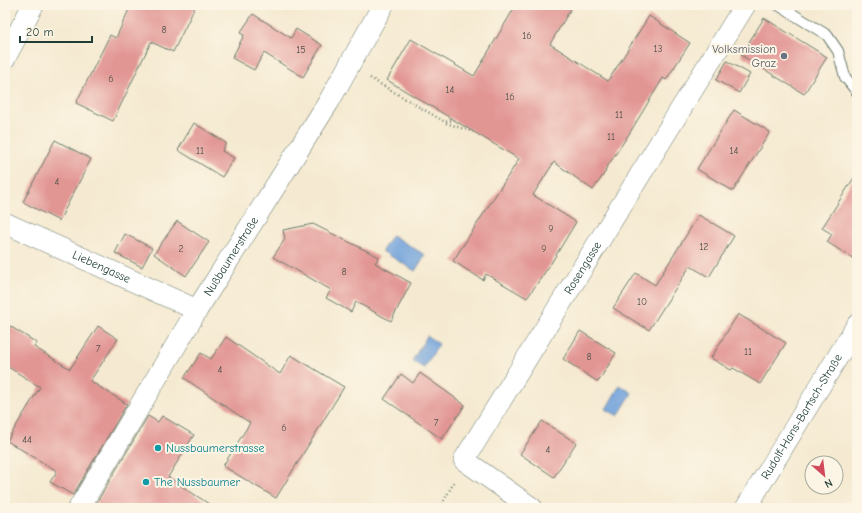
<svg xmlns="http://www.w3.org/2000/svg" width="862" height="513" font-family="'Comic Neue',sans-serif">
<rect width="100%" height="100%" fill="#fcf5e5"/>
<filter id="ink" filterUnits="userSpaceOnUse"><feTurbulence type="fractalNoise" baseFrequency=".025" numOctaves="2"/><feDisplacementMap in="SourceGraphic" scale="8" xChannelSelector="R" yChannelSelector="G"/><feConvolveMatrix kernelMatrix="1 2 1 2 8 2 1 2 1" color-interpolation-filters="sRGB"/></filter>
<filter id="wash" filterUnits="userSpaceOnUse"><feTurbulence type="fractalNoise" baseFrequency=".012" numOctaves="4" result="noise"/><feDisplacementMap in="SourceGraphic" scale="16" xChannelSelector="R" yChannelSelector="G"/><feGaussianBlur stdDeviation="0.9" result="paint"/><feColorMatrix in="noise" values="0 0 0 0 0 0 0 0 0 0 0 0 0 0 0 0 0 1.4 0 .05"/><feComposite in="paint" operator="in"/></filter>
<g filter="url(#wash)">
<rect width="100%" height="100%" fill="#f5ead1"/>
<path fill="#70a1db" stroke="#486f88" d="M392,235L425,255L415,271L382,251Z
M427,336L439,344L424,368L412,361Z
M620,385L632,393L618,416L606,409Z"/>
<g id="blocks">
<path fill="#e29694" d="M131,5H196L173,52L151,42L113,121L76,103L110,35L116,38Z
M516,5H573L550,44L608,81L649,16L690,43L666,80L663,78L629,134L605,170L606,171L593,190L554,162L533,195L576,222L550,265L527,298L486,274L483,280L453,261L519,159L387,80L411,39L474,76Z
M253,14L291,38L296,29L322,45L303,77L264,53L254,70L232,58L244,35L240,33Z
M764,18L827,57L804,94L741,55Z
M727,61L750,74L739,93L716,80Z
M734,110L770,132L733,191L697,169Z
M194,123L226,143L222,151L234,158L222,177L178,150Z
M55,140L91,159L59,221L23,202Z
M857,173V261L827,242L832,234L822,228Z
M699,215L734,236L709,277L690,266L649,330L613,308L636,273L655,285Z
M177,221L209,242L186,276L154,254Z
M313,224L379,257L375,263L411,283L391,321L356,302L351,312L326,298L331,290L273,257L285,239L283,230Z
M125,234L152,248L142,267L115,253Z
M738,314L786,343L760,384L733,368L731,370L711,358Z
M5,323L37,343L34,347L70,369L98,326L118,339L90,381L127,404L73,495L50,482L57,471L7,441L40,387L5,365Z
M580,331L616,353L598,382L563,359Z
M226,337L280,374L291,355L344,387L276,498L223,466L250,423L184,378L201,353L211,359Z
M420,373L465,405L442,439L384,399L401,374L413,383Z
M148,416L158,422L162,416L194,435L168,477L215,508L94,507Z
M542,421L576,443L554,477L520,454Z"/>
</g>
</g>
<g filter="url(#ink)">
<use href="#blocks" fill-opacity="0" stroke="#6a7a6b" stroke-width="1"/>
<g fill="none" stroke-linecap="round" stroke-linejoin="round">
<defs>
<path id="lane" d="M778,5L827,35L838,51L845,77L857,92"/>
<g id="street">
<path d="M5,58L33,5"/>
<path id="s1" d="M5,223L197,310"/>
<path id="s2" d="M79,508L197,310L328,103L383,5"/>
<path id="s3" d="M532,508L464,460L745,5"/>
<path id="s4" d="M746,508L857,325"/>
</g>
</defs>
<use href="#lane" stroke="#6a7a6b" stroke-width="12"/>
<use href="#street" stroke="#6a7a6b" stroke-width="22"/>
<path stroke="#6a7a6b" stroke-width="2.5" stroke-dasharray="1 3" stroke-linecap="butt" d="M370,78L445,122L453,120
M446,123L473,132
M440,508L455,480"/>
<use href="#lane" stroke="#fff" stroke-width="10"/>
<use href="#street" stroke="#fff" stroke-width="21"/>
</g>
</g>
<circle fill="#6b7280" stroke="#fcf5e5" stroke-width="1.5" cx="784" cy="56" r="4"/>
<g fill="#0f9aa8" stroke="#fcf5e5" stroke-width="1.5">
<circle cx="158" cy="448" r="4"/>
<circle cx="146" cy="482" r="4"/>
</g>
<g text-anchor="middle" stroke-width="4" stroke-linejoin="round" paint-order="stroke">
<g font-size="10" fill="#50534c">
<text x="164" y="33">8</text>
<text x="527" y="39">16</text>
<text x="658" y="52">13</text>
<text x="301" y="53">15</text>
<text x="111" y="82">6</text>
<text x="450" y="93">14</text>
<text x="510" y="100">16</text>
<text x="619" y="118">11</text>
<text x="611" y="140">11</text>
<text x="200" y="154">11</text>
<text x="734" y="154">14</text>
<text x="57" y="185">4</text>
<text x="551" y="232">9</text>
<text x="704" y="250">12</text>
<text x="181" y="252">2</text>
<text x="544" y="252">9</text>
<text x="344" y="275">8</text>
<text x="642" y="305">10</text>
<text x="98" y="352">7</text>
<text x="748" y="355">11</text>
<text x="589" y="360">8</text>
<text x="220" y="373">4</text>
<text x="436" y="426">7</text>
<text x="284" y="431">6</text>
<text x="27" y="443">44</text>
<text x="548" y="453">4</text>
</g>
<g font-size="12" fill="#5b616d" stroke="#fcf5e5" text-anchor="end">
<text x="776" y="53">Volksmission<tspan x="776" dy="14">Graz</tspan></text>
</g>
<g font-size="12" fill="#1f3d34" stroke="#fcf5e5">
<text dy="4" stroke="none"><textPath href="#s2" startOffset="294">Nußbaumerstraße</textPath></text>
<text dy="4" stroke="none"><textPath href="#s1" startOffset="106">Liebengasse</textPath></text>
<text dy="4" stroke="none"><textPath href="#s3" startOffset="309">Rosengasse</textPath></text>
<text dy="4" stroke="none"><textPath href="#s4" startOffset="107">Rudolf-Hans-Bartsch-Straße</textPath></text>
</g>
<g font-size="12" fill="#0d838f" stroke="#fcf5e5" text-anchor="start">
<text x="166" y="452">Nussbaumerstrasse</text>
<text x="154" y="486">The Nussbaumer</text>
</g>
</g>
<rect width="862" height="513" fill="none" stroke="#fcf5e5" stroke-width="20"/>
<g transform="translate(824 475) rotate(152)"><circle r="19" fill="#fcf5e5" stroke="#a4ab9e"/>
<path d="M0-3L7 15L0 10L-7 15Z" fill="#d1495b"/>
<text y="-6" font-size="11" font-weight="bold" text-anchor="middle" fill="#1f3d34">N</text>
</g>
<path d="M20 36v6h72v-6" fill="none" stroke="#1f3d34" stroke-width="2"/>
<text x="26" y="36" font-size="12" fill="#1f3d34" stroke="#fcf5e5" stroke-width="3" paint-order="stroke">20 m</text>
</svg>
